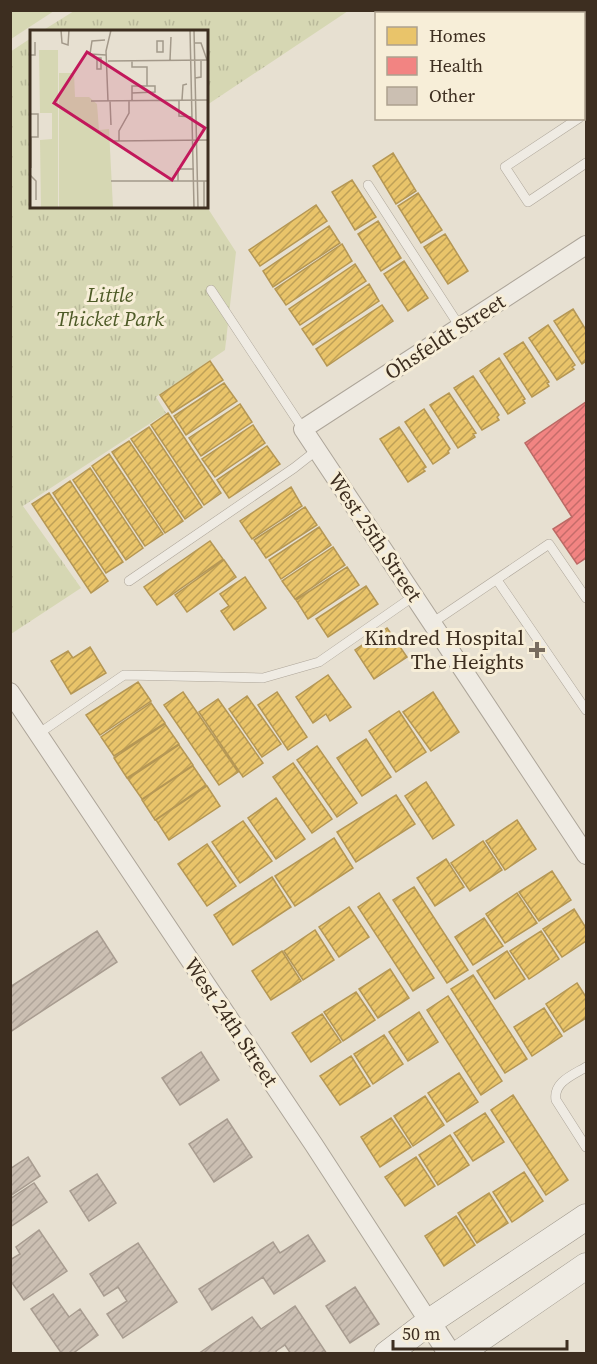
<svg xmlns="http://www.w3.org/2000/svg" width="597" height="1364" font-family="'Source Serif 4',serif">
<defs>
<pattern id="park-tufts" width="24" height="20" patternUnits="userSpaceOnUse" patternTransform="scale(1.5)"><rect width="24" height="20" fill="#d6d7b3"/><path d="M3 7l-1-3M5 7V3M7 7l1-3M15 17l-1-3M17 17v-4M19 17l1-3" fill="none" stroke="#b9b99a"/></pattern>
<pattern id="homes-hatch" width="6" height="6" patternUnits="userSpaceOnUse" patternTransform="scale(1.5)"><rect width="6" height="6" fill="#e9c46a"/><path d="M-1 1l2-2M0 6l6-6M5 7l2-2" fill="none" stroke="#bea057"/></pattern>
<pattern id="health-hatch" width="6" height="6" patternUnits="userSpaceOnUse" patternTransform="scale(1.5)"><rect width="6" height="6" fill="#f28482"/><path d="M-1 1l2-2M0 6l6-6M5 7l2-2" fill="none" stroke="#c56c6a"/></pattern>
<pattern id="building-hatch" width="6" height="6" patternUnits="userSpaceOnUse" patternTransform="scale(1.5)"><rect width="6" height="6" fill="#cbbfb2"/><path d="M-1 1l2-2M0 6l6-6M5 7l2-2" fill="none" stroke="#afa499"/></pattern>
</defs>
<rect width="100%" height="100%" fill="#e7e0d1"/>
<path fill="#d6d7b3" d="M11,10H54V11L11,39Z"/>
<path fill="url(#park-tufts)" d="M74,11V10L348,11L207,105V32L42,31Z
M31,38L32,207H207L236,252L225,350L156,397L166,413L23,506L81,588L11,634L10,52Z"/>
<path fill="url(#homes-hatch)" stroke="#b59754" stroke-width="1.5" d="M393,153L416,191L396,204L373,166Z
M352,180L376,217L355,230L332,192Z
M418,193L442,230L421,243L398,206Z
M316,205L327,221L260,266L249,250Z
M378,221L401,258L381,271L358,234Z
M329,226L340,243L273,287L263,271Z
M445,234L468,271L448,284L424,247Z
M342,244L352,261L286,305L275,289Z
M404,261L428,298L408,311L384,274Z
M355,264L366,281L300,325L289,309Z
M369,284L379,301L313,345L302,329Z
M382,305L393,321L327,366L316,349Z
M573,309L586,330V361L582,364L554,321Z
M548,325L575,365L572,367L574,369L557,380L529,338Z
M523,342L549,382L547,383L549,386L532,397L504,354Z
M499,358L525,399L523,400L525,403L508,414L480,371Z
M210,361L223,380L172,413L160,395Z
M473,376L499,415L497,417L499,420L482,430L454,388Z
M224,383L237,401L186,435L174,416Z
M449,393L476,433L473,434L475,437L458,448L430,405Z
M240,404L252,422L201,456L189,438Z
M424,409L450,449L448,451L449,453L433,464L405,422Z
M168,413L221,493L204,505L151,425Z
M253,425L265,443L215,477L202,459Z
M149,427L202,507L185,519L131,439Z
M399,427L426,467L423,469L425,471L408,482L380,439Z
M129,441L183,521L165,533L112,452Z
M267,446L280,464L229,498L217,480Z
M109,454L163,534L145,546L92,466Z
M90,468L143,548L126,560L73,480Z
M70,481L123,562L106,573L53,493Z
M291,487L302,506L252,539L240,521Z
M49,493L108,581L91,593L32,504Z
M305,507L317,525L266,558L254,540Z
M319,527L331,545L281,579L269,560Z
M210,541L223,559L157,605L144,587Z
M333,547L345,565L295,599L282,581Z
M224,560L236,577L187,612L175,595Z
M347,567L359,585L308,619L296,600Z
M245,577L266,608L234,630L221,611L229,606L220,594Z
M366,586L378,604L328,637L316,619Z
M387,628L407,657L374,679L355,650Z
M90,647L106,673L71,694L51,661L68,651L73,658Z
M328,675L351,707L330,721L326,714L313,723L296,697Z
M138,682L151,701L100,735L86,715Z
M183,692L238,772L219,785L164,705Z
M277,692L307,737L288,750L258,705Z
M433,692L459,732L431,751L403,712Z
M247,696L281,744L262,757L229,709Z
M218,699L263,763L243,777L199,712Z
M151,703L165,723L114,756L101,737Z
M399,711L426,752L396,772L369,731Z
M165,724L179,744L127,778L114,758Z
M366,739L391,777L362,796L337,758Z
M179,745L193,765L142,799L128,779Z
M317,746L357,803L337,817L297,760Z
M293,763L332,819L312,833L273,777Z
M193,766L206,785L155,820L142,800Z
M426,782L454,825L433,839L405,796Z
M207,786L220,806L169,840L156,820Z
M396,795L415,824L356,862L337,832Z
M276,798L305,839L276,859L248,818Z
M517,820L536,849L505,870L486,841Z
M243,821L272,861L240,883L212,842Z
M334,838L353,868L295,906L275,876Z
M483,841L502,870L470,891L451,863Z
M207,844L236,886L207,906L178,864Z
M446,859L464,887L435,906L417,878Z
M552,871L571,900L539,921L519,892Z
M272,877L291,907L233,945L214,915Z
M414,887L468,970L447,983L393,900Z
M379,893L434,978L413,991L358,907Z
M517,893L537,923L505,943L486,914Z
M349,907L369,937L339,957L319,927Z
M574,909L586,928V941L562,957L543,929Z
M484,918L503,946L473,965L455,937Z
M315,930L334,960L303,980L284,951Z
M541,931L559,959L529,979L510,951Z
M282,951L301,981L271,1000L252,971Z
M507,951L525,979L495,999L477,971Z
M390,969L409,998L378,1018L359,989Z
M473,975L527,1059L505,1073L451,989Z
M577,983L586,997V1018L564,1032L546,1004Z
M356,992L375,1020L343,1041L324,1012Z
M448,996L502,1081L481,1095L427,1010Z
M544,1008L562,1036L532,1056L514,1027Z
M419,1012L438,1042L408,1061L389,1032Z
M322,1014L341,1042L311,1062L292,1033Z
M384,1035L403,1064L373,1084L354,1054Z
M351,1056L370,1086L340,1105L320,1076Z
M459,1073L478,1102L447,1122L428,1093Z
M513,1095L568,1180L546,1195L491,1110Z
M425,1096L444,1125L413,1146L394,1116Z
M485,1113L504,1142L473,1161L454,1133Z
M391,1118L411,1147L380,1167L361,1137Z
M450,1135L469,1165L438,1185L419,1155Z
M416,1157L435,1186L405,1206L385,1177Z
M524,1172L543,1201L512,1222L493,1192Z
M489,1193L508,1223L477,1243L458,1213Z
M456,1216L475,1245L444,1266L425,1236Z"/>
<path fill="url(#health-hatch)" stroke="#bc6a65" stroke-width="1.5" d="M586,402V558L577,564L553,529L572,517L525,443Z"/>
<path fill="url(#building-hatch)" stroke="#a89c90" stroke-width="1.5" d="M97,931L117,962L10,1032V987Z
M201,1052L219,1080L180,1105L162,1078Z
M227,1119L252,1157L214,1182L189,1144Z
M28,1157L40,1176L10,1196V1169Z
M97,1174L116,1203L89,1221L70,1191Z
M34,1183L47,1202L10,1227V1199Z
M39,1230L67,1271L24,1300L10,1280V1260L20,1254L16,1247Z
M308,1235L325,1261L274,1294L263,1277L212,1310L199,1289L273,1242L280,1253Z
M138,1243L177,1302L123,1338L107,1314L127,1301L118,1287L104,1296L90,1274Z
M355,1287L379,1324L350,1343L326,1306Z
M53,1294L69,1317L80,1309L98,1335L72,1354H62L31,1309Z
M295,1306L327,1354H291L285,1345L276,1351L277,1354H198L252,1317L261,1329Z"/>
<g fill="none" stroke-linecap="round" stroke-linejoin="round">
<defs>
<path id="service" d="M579,118L505,167L528,202L586,163
M368,185L460,327
M211,290L303,429
M497,580L586,710
M129,581L294,468L317,450
M432,623L549,544L586,598
M38,734L124,675L263,678L319,662L414,596
M586,1067C573,1075 553,1082 556,1100L586,1147"/>
<path id="minor" d="M586,245L303,429L586,855
M10,692L314,1145L429,1322"/>
<path id="tertiary" d="M429,1322L450,1354"/>
<path id="secondary" d="M387,1354L429,1322L586,1217
M458,1354L586,1266"/>
</defs>
<use href="#service" stroke="#ada599" stroke-width="10"/>
<use href="#minor" stroke="#ada599" stroke-width="20"/>
<use href="#tertiary" stroke="#ada599" stroke-width="24"/>
<use href="#secondary" stroke="#9c958a" stroke-width="27"/>
<use href="#service" stroke="#efebe3" stroke-width="9"/>
<use href="#minor" stroke="#efebe3" stroke-width="18"/>
<use href="#tertiary" stroke="#efebe3" stroke-width="22"/>
<use href="#secondary" stroke="#efebe3" stroke-width="26"/>
</g>
<path fill="#786c5e" stroke="#f7eed8" stroke-width="2" d="M534 641h6v6h6v6h-6v6h-6v-6h-6v-6h6z"/>
<g text-anchor="middle" stroke-width="6" stroke-linejoin="round" paint-order="stroke">
<g font-size="21" font-style="italic" fill="#4d5a26" stroke="#f7eed8">
<text x="110" y="302">Little<tspan x="110" dy="24">Thicket Park</tspan></text>
</g>
<g font-size="21" fill="#3d2e20" stroke="#f7eed8">
<text transform="translate(445 337) rotate(-33)" y="7">Ohsfeldt Street</text>
<text transform="translate(375 537) rotate(56)" y="7">West 25th Street</text>
<text transform="translate(231 1022) rotate(56)" y="7">West 24th Street</text>
</g>
<g font-size="21" fill="#3d2e20" stroke="#f7eed8" text-anchor="end">
<text x="524" y="645">Kindred Hospital<tspan x="524" dy="24">The Heights</tspan></text>
</g>
</g>
<g transform="translate(30 30)">
<rect width="178" height="178" fill="#e7e0d1"/>
<path d="M9,20H28V178H11L10,110L22,109V83H10Z" fill="#d6d7b3"/>
<path d="M29,43H44L45,67H59L67,74L69,100L79,99L83,178H29Z" fill="#d6d7b3"/>
<path fill="none" stroke="#a3998a" stroke-width="1.5" d="M31,0L32,13L38,15L39,0M160,0L164,178M164,0L168,178M75,10L62,11L60,24L76,25M127,11H133V22H127ZM164,13H171L177,30M0,25H5V12M67,28H71V39H67ZM140,30L141,7M78,31L179,30M102,31V37H117V56H102V71M165,48L171,47V30M102,63L125,62V56H117M152,70L153,55L157,54M61,71L179,70M78,71L76,21L81,0M80,71L81,95M149,71V86L162,87M0,84H8V107H0M1,107V138M84,111L179,110M89,111V101L99,83V71M0,145L6,151V170M81,151H179M148,151V139H164M174,151V178"/>
<path fill="#c2185b" fill-opacity="0.15" stroke="#c2185b" stroke-width="3" d="M57,22L175,98L142,150L24,73Z"/>
<rect width="178" height="178" fill="none" stroke="#3d2e20" stroke-width="3"/>
</g>
<rect width="597" height="1364" fill="none" stroke="#3d2e20" stroke-width="24"/>
<rect x="375" y="12" width="210" height="108" fill="#f7eed8" stroke="#ada18e" stroke-width="1.5"/>
<rect x="387" y="27" width="30" height="18" fill="#e9c46a" stroke="#ada18e" stroke-width="1.5"/>
<text x="429" y="42" font-size="18" fill="#3d2e20">Homes</text>
<rect x="387" y="57" width="30" height="18" fill="#f28482" stroke="#ada18e" stroke-width="1.5"/>
<text x="429" y="72" font-size="18" fill="#3d2e20">Health</text>
<rect x="387" y="87" width="30" height="18" fill="#cbbfb2" stroke="#ada18e" stroke-width="1.5"/>
<text x="429" y="102" font-size="18" fill="#3d2e20">Other</text>
<path d="M393 1340v9h174v-9" fill="none" stroke="#3d2e20" stroke-width="3"/>
<text x="402" y="1340" font-size="18" fill="#3d2e20" stroke="#f7eed8" stroke-width="4.5" paint-order="stroke">50 m</text>
</svg>
